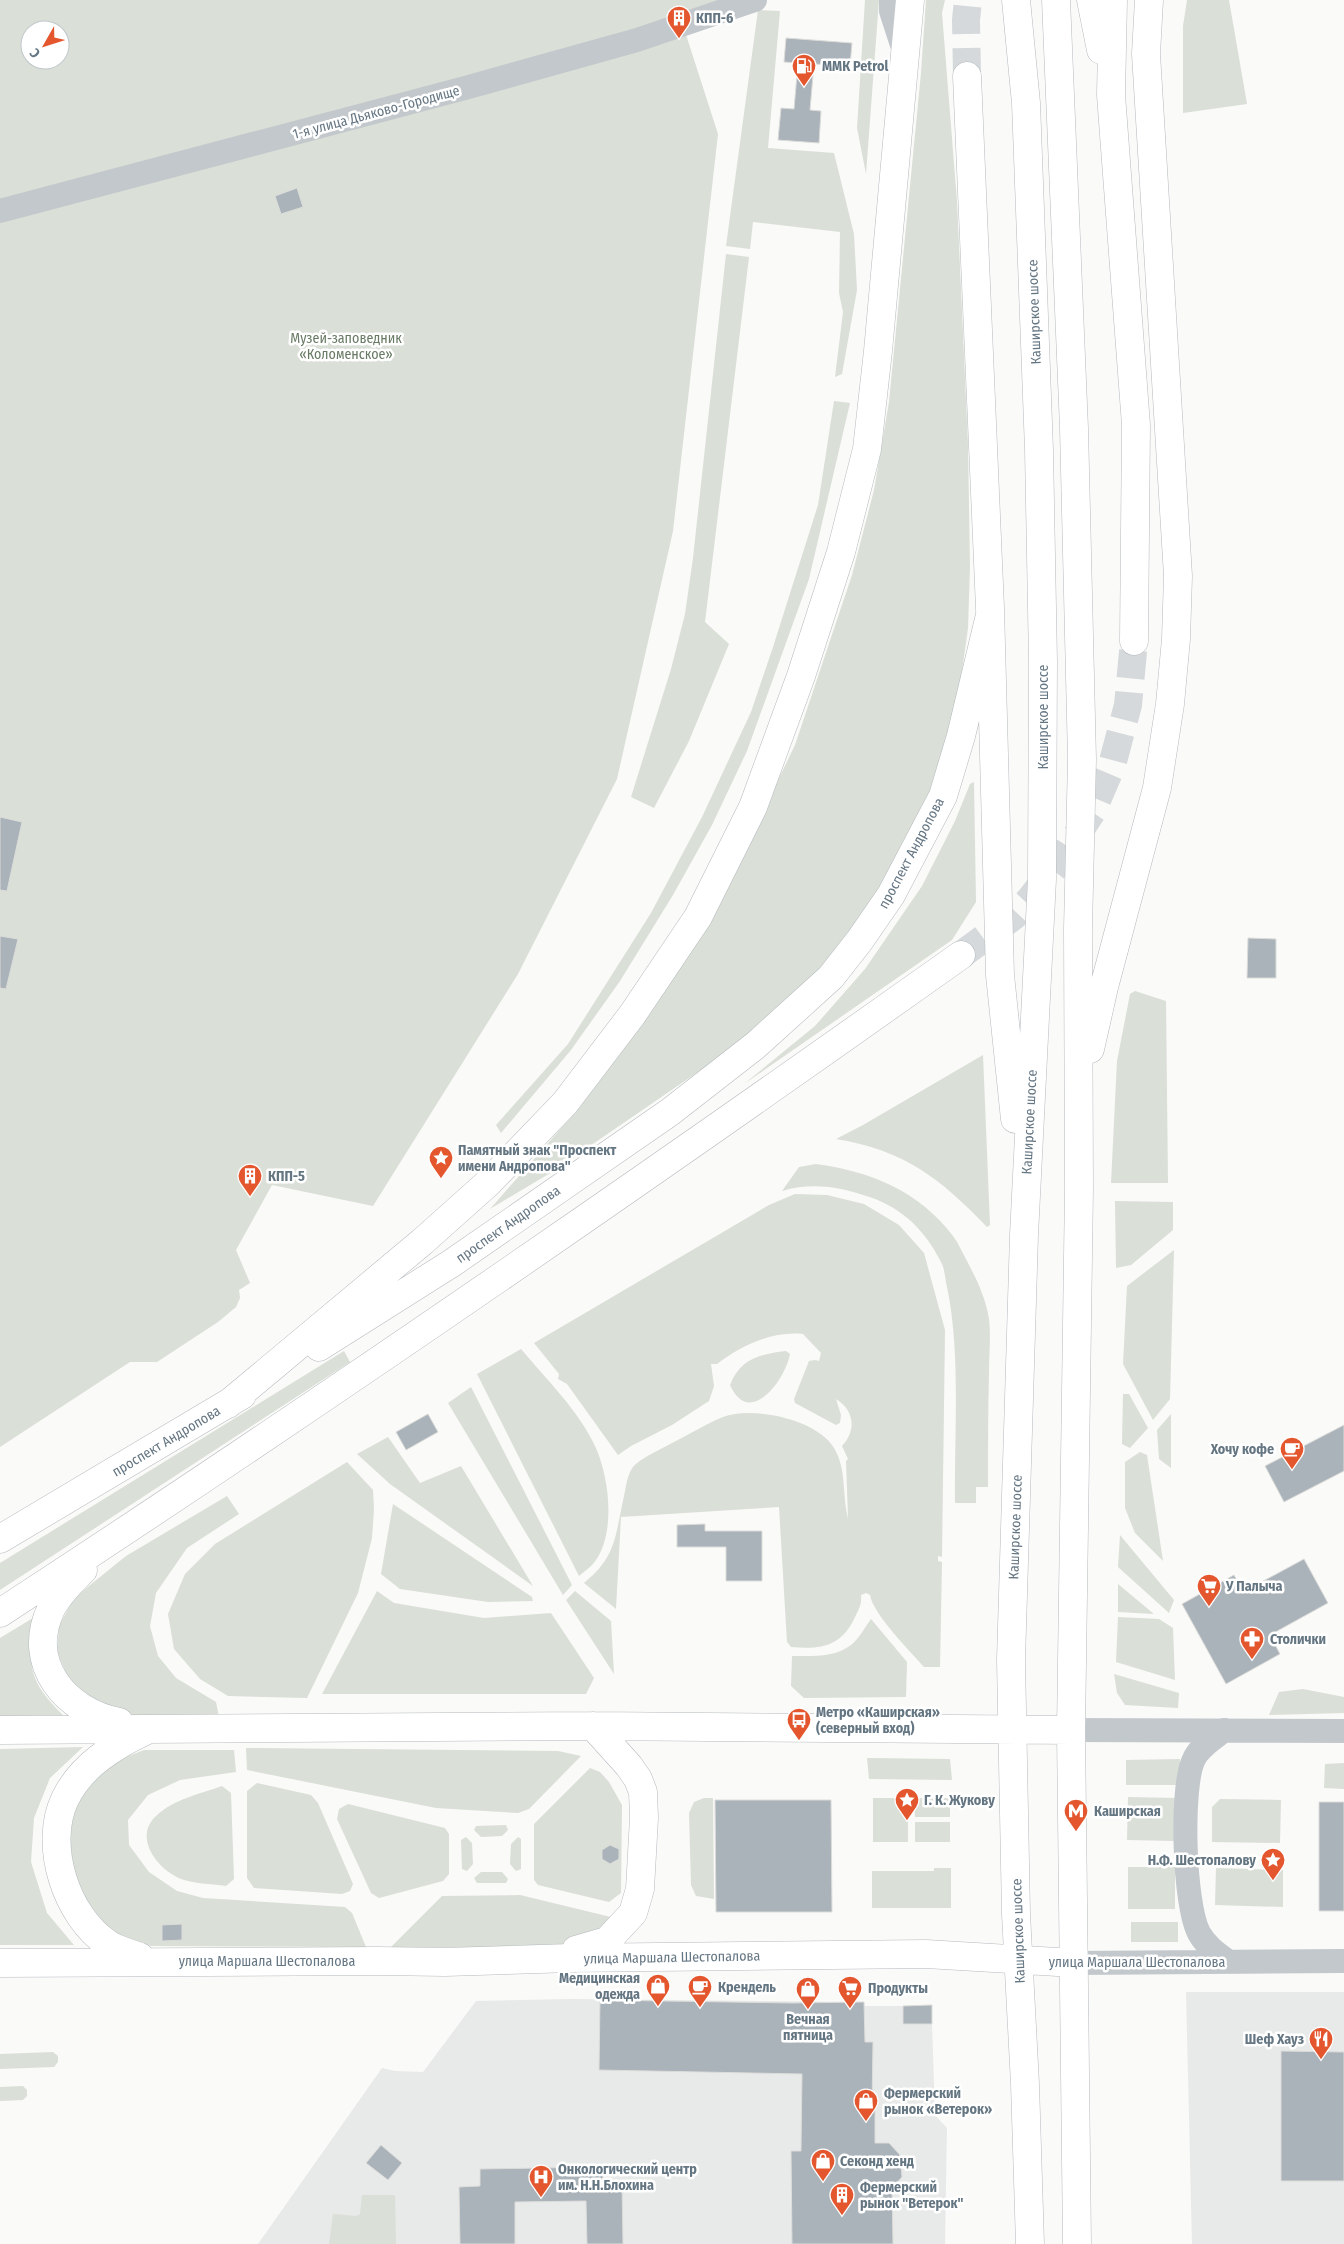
<svg xmlns="http://www.w3.org/2000/svg" width="1344" height="2244" font-family="'Fira Sans Condensed',sans-serif">
<rect width="100%" height="100%" fill="#fafaf8"/>
<path fill="#e8e9e9" d="M1186,1992H1344V2244H1192Z
M571,1999L864,2002V2006H903L904,2024H932L935,2115L947,2128L945,2244H258L382,2068L395,2071L423,2072L476,2001Z"/>
<path fill="#dadfd7" fill-rule="evenodd" d="M0,0H728L680,16L718,134L673,531L617,779L518,974L373,1206L272,1185L236,1250L250,1283L239,1290L240,1298L236,1307L218,1322L157,1362H130L0,1447ZM30,30H60V60H30Z
M865,0H879L866,174L857,128Z
M926,0H945L942,13L957,201L968,444L970,567L968,628L960,686L929,809L872,906L831,957L791,997L730,1050L552,1172L490,1209L579,1108L662,995L743,852L795,745L852,575L874,490L889,402L921,73Z
M1187,0H1229L1247,104L1183,113V26Z
M758,10L780,11L768,148L834,153L854,234L857,290L842,374L835,377L843,312L839,293L840,232L753,222L750,249L726,246Z
M726,254L749,257L705,622L729,644L689,741L654,808L631,797L671,669L685,614L693,558Z
M834,401L850,403L809,579L747,751L712,825L673,895L620,981L571,1050L501,1133L496,1125L568,1044L651,913L702,817L751,712L773,647L818,505Z
M974,782L976,902L952,940L744,1084L815,1026L865,969L922,886L955,821L970,784Z
M1135,991L1166,1001L1168,1183H1111L1117,1061L1130,994Z
M983,1055L990,1225L987,1227C940,1178 904,1150 836,1139L863,1125Z
M816,1164C870,1171 919,1191 953,1236C959,1244 963,1254 968,1263C977,1280 986,1299 989,1319C991,1336 989,1355 989,1373C988,1411 988,1449 988,1487H976V1503H955C954,1435 961,1353 947,1287C945,1279 945,1269 941,1262C924,1228 899,1205 863,1195C835,1186 810,1183 782,1191L799,1167Z
M795,1194L827,1195L864,1204L899,1225L924,1253L945,1330L942,1557L938,1556V1561L942,1562L940,1667H924C910,1651 873,1614 870,1595L866,1593L861,1595C862,1604 859,1609 855,1617C842,1646 821,1650 791,1647L787,1642L779,1507L621,1517L616,1609L584,1583C617,1556 615,1536 624,1496C626,1487 627,1475 633,1467C639,1459 663,1448 672,1443C689,1435 705,1424 723,1417C752,1406 817,1419 834,1448C847,1469 842,1497 848,1518L846,1461L848,1459L842,1446C857,1430 854,1410 836,1399L841,1415L840,1423L836,1425L795,1403L794,1399L809,1361L815,1360L819,1361L821,1353L803,1334C772,1331 742,1345 717,1364H711L714,1386L709,1401L672,1425L631,1446L618,1455L567,1384L558,1379L559,1374L534,1343L769,1205Z
M1115,1201L1173,1202V1230L1131,1265L1116,1268Z
M1174,1250L1170,1399L1153,1420L1123,1364L1127,1286Z
M521,1349C547,1380 578,1410 595,1446C609,1476 616,1531 596,1560C592,1566 585,1571 579,1576L477,1374Z
M344,1351L350,1362L0,1590V1563Z
M786,1351L790,1354C785,1381 749,1428 730,1385C740,1359 760,1354 786,1351Z
M471,1387L572,1585L563,1595L448,1403Z
M1123,1394H1129L1148,1428L1130,1448L1122,1444Z
M1171,1414V1468L1159,1459L1157,1430Z
M388,1437L420,1483L461,1466L533,1586L390,1484L357,1454Z
M1140,1452L1147,1455L1163,1561L1135,1533L1125,1508V1462Z
M347,1462L373,1490L374,1509L372,1538L358,1593L307,1698L228,1696L200,1679L174,1649L168,1614L185,1574L215,1544Z
M227,1496L239,1514L187,1548L156,1593L150,1626L158,1656L176,1678L216,1702L219,1717H133L98,1705L69,1680L57,1652L59,1626L74,1598L126,1556Z
M393,1504L532,1597L533,1601L488,1602L400,1589L381,1574Z
M1120,1535L1174,1600L1169,1613L1118,1567Z
M1118,1584L1154,1614L1118,1612Z
M377,1591L394,1603L484,1618L551,1613L594,1678L586,1694H322Z
M575,1591L611,1621L614,1674L566,1600Z
M1118,1617L1159,1619L1173,1628L1175,1680L1116,1662Z
M33,1618C28,1668 28,1681 65,1717L0,1716V1638Z
M871,1619L907,1662L906,1697L804,1698L791,1686L792,1656C811,1656 834,1658 851,1645C859,1639 865,1627 871,1619Z
M1114,1674L1179,1693L1178,1708L1125,1705L1117,1693Z
M1303,1689L1344,1697V1713L1269,1715L1279,1692Z
M83,1747L50,1778L34,1818L31,1862L47,1913L74,1945H0V1749Z
M246,1748L558,1751L581,1756L529,1809L518,1813L436,1808L247,1770Z
M144,1750H234L236,1772L180,1780L148,1795L128,1820L129,1845L149,1872L177,1891L203,1898L345,1907L352,1913L366,1947L151,1946L124,1938L100,1923L69,1875L70,1820L87,1786L116,1761Z
M867,1758L950,1759L952,1780L869,1779Z
M1180,1759V1785H1126V1760Z
M1344,1763V1789L1324,1788L1325,1764Z
M590,1768L600,1772L609,1782L622,1805L621,1893L609,1902L538,1885L534,1880V1824Z
M257,1783L311,1795L318,1803L353,1884L350,1891L342,1894L254,1888L247,1878V1791Z
M222,1786L231,1793L234,1879L226,1886C213,1884 197,1884 184,1880C159,1872 132,1838 156,1816C174,1799 200,1794 222,1786Z
M1128,1797L1176,1798L1175,1841L1127,1840Z
M704,1798H713L714,1899L696,1896L691,1885L689,1813L694,1802Z
M873,1798H908V1842H873Z
M914,1798H950V1817H915Z
M1220,1799L1281,1800L1280,1843L1212,1842V1807Z
M348,1804L445,1828L449,1834V1874L443,1881L379,1898L371,1893L337,1819L339,1809Z
M915,1822H950V1842H915Z
M506,1825L508,1830L502,1836L481,1837L474,1830L476,1826Z
M466,1837L472,1843L473,1864L467,1871L462,1869L461,1840Z
M518,1837L521,1839V1869L516,1871L510,1864L511,1844Z
M1128,1867H1175V1909H1128Z
M934,1868H951V1908H872V1871H934Z
M1216,1868L1283,1870V1907L1215,1905Z
M481,1872H502L508,1879L506,1883H477L474,1878Z
M520,1895L619,1919L603,1934L553,1948L391,1947L442,1896Z
M1131,1922H1178V1942H1131Z
M53,2052L58,2056V2062L54,2067L0,2069V2054Z
M23,2086L27,2090V2096L23,2100L0,2101V2087Z
M362,2195H395L396,2244H329L333,2214L356,2216L360,2214Z"/>
<path fill="#aab3b9" stroke="#dcdcda" d="M786,38L852,43L850,66L814,64L810,110L821,111L819,143L778,140L781,108L794,109L798,63L784,62Z
M297,188L303,207L281,214L275,196Z
M0,817L22,822L7,891L0,890Z
M0,936L18,939L6,989L0,988Z
M1248,938L1276,939V978H1247Z
M428,1414L438,1432L406,1450L396,1432Z
M1344,1425V1471L1284,1502L1265,1466Z
M705,1524V1531H762V1581H726V1547H677V1525Z
M1304,1559L1328,1603L1270,1635L1280,1654L1226,1684L1182,1604L1234,1575L1243,1592Z
M715,1800H831L832,1912H716Z
M1319,1802H1344V1911H1319Z
M610,1845L619,1849V1859L610,1864L602,1859V1850Z
M182,1924V1940L162,1941V1925Z
M600,2000L793,2003L864,2002L865,2042H873L872,2105H875V2143H889L900,2155L902,2177L892,2188L893,2244H792L791,2151H801L802,2074L599,2070Z
M932,2005V2024H903V2006Z
M1281,2051L1344,2052V2181H1281Z
M381,2145L402,2163L388,2180L366,2163Z
M603,2167V2185L622,2184L623,2244H587L586,2201L515,2202V2244H460L459,2187L480,2186V2169Z"/>
<g fill="none" stroke-linecap="round" stroke-linejoin="round">
<path stroke="#d5d9db" stroke-width="28" stroke-dasharray="28 14" stroke-linecap="butt" d="M967,76L966,20L968,0
M961,955L1014,916L1031,898L1059,862L1092,812L1112,765L1128,705L1134,641"/>
<defs>
<path id="major" d="M1016,0L1026,103L1039,450L1043,661L1042,879L1024,1235L1011,1660L1016,1914L1025,2084L1030,2244
M1056,0L1074,428L1082,759L1078,929L1079,1189L1071,1730L1077,2244
M1091,0L1101,50
M1113,0L1111,95L1136,425L1134,641
M967,76L990,608L1000,975L1015,1119
M1090,1049L1104,987L1157,788L1170,704L1176,639L1178,576L1146,54L1149,0
M319,1347L452,1263L670,1112L756,1045L831,977L860,940L891,895L943,796L961,736L990,615
M228,1404L422,1242L488,1183L565,1103L632,1015L698,917L753,807L801,676L841,552L867,449L878,351L910,0
M0,1539L242,1395
M83,1570C71,1582 59,1594 51,1609C25,1664 66,1712 119,1722
M0,1613C325,1401 644,1180 961,955
M0,1730L593,1726L1071,1730
M576,1950L607,1941L633,1913L640,1889L644,1818L643,1792L638,1779L629,1766L593,1726
M140,1957C130,1953 117,1950 108,1944C66,1916 43,1845 65,1799C81,1766 113,1746 145,1731
M0,1963L378,1961L445,1962L571,1958L926,1954L1074,1963"/>
</defs>
<use href="#major" stroke="#b5babe" stroke-width="29"/>
<path stroke="#c3c8cc" stroke-width="24" d="M891,0V11L904,51
M0,211L465,88L637,40L755,0
M1071,1730L1344,1731
M1224,1730C1214,1739 1200,1746 1194,1759C1180,1787 1184,1905 1199,1933C1206,1946 1218,1954 1229,1962
M1074,1963L1344,1961"/>
<use href="#major" stroke="#fff" stroke-width="28"/>
</g>
<defs>
<symbol id="building-pin" viewBox="-11 -11 22 30"><path d="M0 17L-7.5 6A9.5 9.5 0 1 1 7.5 6Z" fill="#e4572e" stroke="#fff"/><path d="M-4-6H4V6H1V3H-1V6H-4ZM-2.5-4.3h1.7v1.8h-1.7ZM.8-4.3h1.7v1.8H.8ZM-2.5-1h1.7V.8h-1.7ZM.8-1h1.7V.8H.8Z" fill="#fff"/></symbol>
<symbol id="fuel-pin" viewBox="-11 -11 22 30"><path d="M0 17L-7.5 6A9.5 9.5 0 1 1 7.5 6Z" fill="#e4572e" stroke="#fff"/><path d="M-5.5-6h7V0h2V4h1.3V-2.5L3-4.5l.8-.8L6-3V5H2.5V1h-1V6h-7ZM-4.2-4.7v3.2H.2V-4.7Z" fill="#fff"/></symbol>
<symbol id="sight-pin" viewBox="-11 -11 22 30"><path d="M0 17L-7.5 6A9.5 9.5 0 1 1 7.5 6Z" fill="#e4572e" stroke="#fff"/><path d="M0-6L1.8-2.2L6-1.7L2.9 1.2L3.7 5.4L0 3.3L-3.7 5.4L-2.9 1.2L-6-1.7L-1.8-2.2Z" fill="#fff"/></symbol>
<symbol id="cafe-pin" viewBox="-11 -11 22 30"><path d="M0 17L-7.5 6A9.5 9.5 0 1 1 7.5 6Z" fill="#e4572e" stroke="#fff"/><path d="M-5.5-4.5H6V0H3Q3 3.5 0 3.5H-2.5Q-5.5 3.5-5.5 0ZM3-3.2v2h1.7v-2ZM-6 4.5H4V6H-6Z" fill="#fff"/></symbol>
<symbol id="supermarket-pin" viewBox="-11 -11 22 30"><path d="M0 17L-7.5 6A9.5 9.5 0 1 1 7.5 6Z" fill="#e4572e" stroke="#fff"/><path d="M-6-5.5h2.5l.6 2H6L4.5 2H-2.5L-4.4-4H-6ZM-1.5 3.2a1.3 1.3 0 1 0 .1 0ZM3 3.2a1.3 1.3 0 1 0 .1 0Z" fill="#fff"/></symbol>
<symbol id="pharmacy-pin" viewBox="-11 -11 22 30"><path d="M0 17L-7.5 6A9.5 9.5 0 1 1 7.5 6Z" fill="#e4572e" stroke="#fff"/><path d="M-2-6h4v4h4v4h-4v4h-4v-4h-4v-4h4Z" fill="#fff"/></symbol>
<symbol id="bus-pin" viewBox="-11 -11 22 30"><path d="M0 17L-7.5 6A9.5 9.5 0 1 1 7.5 6Z" fill="#e4572e" stroke="#fff"/><path d="M-5-6H5V4H4V6H2V4H-2V6H-4V4H-5ZM-3.5-4V0h7V-4ZM-3.5 1.2v1.5H-2V1.2ZM2 1.2v1.5H3.5V1.2Z" fill="#fff"/></symbol>
<symbol id="metro-pin" viewBox="-11 -11 22 30"><path d="M0 17L-7.5 6A9.5 9.5 0 1 1 7.5 6Z" fill="#e4572e" stroke="#fff"/><path d="M-5.5 5V-5H-3L0 0L3-5H5.5V5H3V-.5L0 4L-3-.5V5Z" fill="#fff"/></symbol>
<symbol id="shop-pin" viewBox="-11 -11 22 30"><path d="M0 17L-7.5 6A9.5 9.5 0 1 1 7.5 6Z" fill="#e4572e" stroke="#fff"/><path d="M-5-2.5h2.3a2.7 3.5 0 0 1 5.4 0H5L5.5 6h-11ZM-1.5-2.5h3a1.5 2.3 0 0 0-3 0Z" fill="#fff"/></symbol>
<symbol id="restaurant-pin" viewBox="-11 -11 22 30"><path d="M0 17L-7.5 6A9.5 9.5 0 1 1 7.5 6Z" fill="#e4572e" stroke="#fff"/><path d="M-5-6h1v4h1v-4h1v4h1v-4h1v5L-1.5 .5V6h-2V.5L-5-1ZM5-6V6H3V1.5H1.5Q1.5-4 5-6Z" fill="#fff"/></symbol>
<symbol id="hospital-pin" viewBox="-11 -11 22 30"><path d="M0 17L-7.5 6A9.5 9.5 0 1 1 7.5 6Z" fill="#e4572e" stroke="#fff"/><path d="M-5-5h3v3.5h4V-5h3V5h-3V1.5h-4V5h-3Z" fill="#fff"/></symbol>
</defs>
<g fill-rule="evenodd">
<use href="#building-pin" x="665" y="4" width="28" height="38"/>
<use href="#fuel-pin" x="790" y="52" width="28" height="38"/>
<use href="#sight-pin" x="427" y="1144" width="28" height="38"/>
<use href="#building-pin" x="236" y="1162" width="28" height="38"/>
<use href="#cafe-pin" x="1278" y="1435" width="28" height="38"/>
<use href="#supermarket-pin" x="1195" y="1572" width="28" height="38"/>
<use href="#pharmacy-pin" x="1238" y="1625" width="28" height="38"/>
<use href="#bus-pin" x="785" y="1706" width="28" height="38"/>
<use href="#sight-pin" x="893" y="1786" width="28" height="38"/>
<use href="#metro-pin" x="1062" y="1797" width="28" height="38"/>
<use href="#sight-pin" x="1259" y="1846" width="28" height="38"/>
<use href="#shop-pin" x="644" y="1972" width="28" height="38"/>
<use href="#cafe-pin" x="686" y="1973" width="28" height="38"/>
<use href="#supermarket-pin" x="836" y="1974" width="28" height="38"/>
<use href="#shop-pin" x="794" y="1975" width="28" height="38"/>
<use href="#restaurant-pin" x="1307" y="2025" width="28" height="38"/>
<use href="#shop-pin" x="852" y="2087" width="28" height="38"/>
<use href="#shop-pin" x="809" y="2147" width="28" height="38"/>
<use href="#hospital-pin" x="527" y="2163" width="28" height="38"/>
<use href="#building-pin" x="828" y="2181" width="28" height="38"/>
</g>
<g text-anchor="middle" stroke-width="5" stroke-linejoin="round" paint-order="stroke">
<g font-size="14" font-weight="bold" fill="#657683" stroke="#fff" text-anchor="start">
<text x="696" y="23">КПП-6</text>
<text x="822" y="71">ММК Petrol</text>
<text x="458" y="1155">Памятный знак "Проспект<tspan x="458" dy="16">имени Андропова"</tspan></text>
<text x="268" y="1181">КПП-5</text>
<text x="1274" y="1454" text-anchor="end">Хочу кофе</text>
<text x="1226" y="1591">У Палыча</text>
<text x="1270" y="1644">Столички</text>
<text x="816" y="1717">Метро «Каширская»<tspan x="816" dy="16">(северный вход)</tspan></text>
<text x="924" y="1805">Г. К. Жукову</text>
<text x="1094" y="1816">Каширская</text>
<text x="1256" y="1865" text-anchor="end">Н.Ф. Шестопалову</text>
<text x="640" y="1983" text-anchor="end">Медицинская<tspan x="640" dy="16">одежда</tspan></text>
<text x="718" y="1992">Крендель</text>
<text x="868" y="1993">Продукты</text>
<text x="808" y="2024" text-anchor="middle">Вечная<tspan x="808" dy="16">пятница</tspan></text>
<text x="1304" y="2044" text-anchor="end">Шеф Хауз</text>
<text x="884" y="2098">Фермерский<tspan x="884" dy="16">рынок «Ветерок»</tspan></text>
<text x="840" y="2166">Секонд хенд</text>
<text x="558" y="2174">Онкологический центр<tspan x="558" dy="16">им. Н.Н.Блохина</tspan></text>
<text x="860" y="2192">Фермерский<tspan x="860" dy="16">рынок "Ветерок"</tspan></text>
</g>
<g font-size="14" fill="#657683" stroke="#fff">
<text transform="translate(376 112) rotate(-15)" y="5">1-я улица Дьяково-Городище</text>
<text transform="translate(1034 312) rotate(-92)" y="5">Каширское шоссе</text>
<text transform="translate(1043 717) rotate(-90)" y="5">Каширское шоссе</text>
<text transform="translate(911 853) rotate(-62)" y="5">проспект Андропова</text>
<text transform="translate(1029 1122) rotate(-87)" y="5">Каширское шоссе</text>
<text transform="translate(508 1224) rotate(-35)" y="5">проспект Андропова</text>
<text transform="translate(166 1441) rotate(-31)" y="5">проспект Андропова</text>
<text transform="translate(1015 1527) rotate(-88)" y="5">Каширское шоссе</text>
<text transform="translate(1018 1931) rotate(-92)" y="5">Каширское шоссе</text>
<text transform="translate(672 1957) rotate(-1)" y="5">улица Маршала Шестопалова</text>
<text x="267" y="1966">улица Маршала Шестопалова</text>
<text x="1137" y="1967">улица Маршала Шестопалова</text>
</g>
<g font-size="14" fill="#687a64" stroke="#fff">
<text x="346" y="343">Музей-заповедник<tspan x="346" dy="16">«Коломенское»</tspan></text>
</g>
</g>
<g transform="translate(45 45) rotate(231)"><circle r="24" fill="#ffffff" stroke="#c1c8cd"/>
<path d="M0-4L9 19L0 12L-9 19Z" fill="#e4572e"/>
<text y="-8" font-size="14" font-weight="bold" text-anchor="middle" fill="#657683">С</text>
</g>
</svg>
